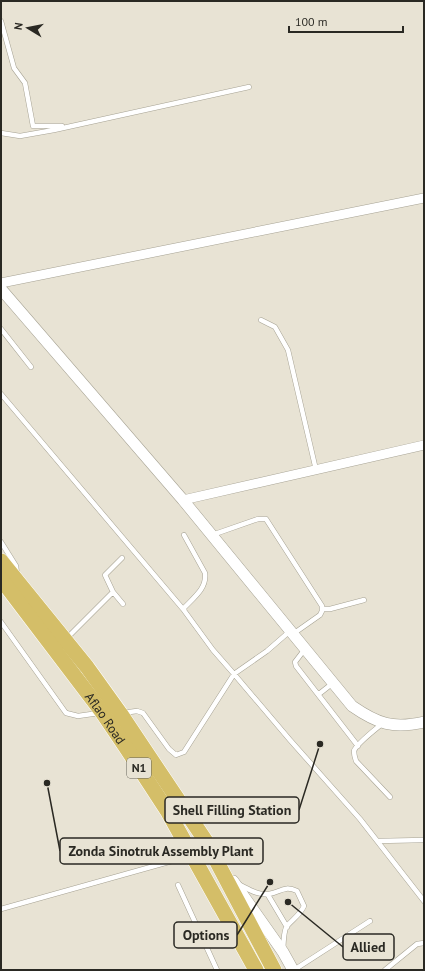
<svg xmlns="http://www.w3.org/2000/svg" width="425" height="971" font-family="'PT Sans',sans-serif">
<rect width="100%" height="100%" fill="#e8e3d4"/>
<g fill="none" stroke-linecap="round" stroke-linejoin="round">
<defs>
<path id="service" d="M1,21L14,68L25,83L33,126H62
M1,133L20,136L54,130L249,87
M261,320L275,327L288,350L316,470
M1,329L31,367
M1,394L183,609L213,650L234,674L267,651L290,631
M212,535L258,519H266L322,606V611L320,615L293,634
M1,542L16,566L17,574
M113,592L123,604
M183,609C193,598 207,589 205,573L184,535
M322,609H330L364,600
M1,622L66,713L78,716L99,713
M66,639L113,592L105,575L122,558
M305,649L295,662L296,666L358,746
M319,694L333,683
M122,713L137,711L143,713L169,749L176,755L184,752L234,674L290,740L360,819L424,901
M383,723C376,729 356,744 354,751C354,755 355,758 356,761L390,797
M378,841L424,840
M238,884C247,888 258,896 269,894C281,892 284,885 297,891L304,906C300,915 293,919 287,926C283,932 284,942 283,949
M178,885L217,970
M268,895L287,927
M1,909L190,856
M294,970L370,921
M385,970L417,944L424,943"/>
<path id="minor" d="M1,283L424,198
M183,500L424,445"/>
<path id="tertiary" d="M1,289L183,500L352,706C378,724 393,729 424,722
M233,881L283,952L293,970"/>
<g id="trunk">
<path d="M1,561L87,667L120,713L207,843L274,970"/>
<path id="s1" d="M1,579L102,712L127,749L168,812L256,970"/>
</g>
</defs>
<use href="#service" stroke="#a6a293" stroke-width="5.5"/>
<use href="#minor" stroke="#a6a293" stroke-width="10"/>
<use href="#tertiary" stroke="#a6a293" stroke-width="12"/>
<use href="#trunk" stroke="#fff" stroke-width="16"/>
<use href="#service" stroke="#fff" stroke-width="4.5"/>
<use href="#minor" stroke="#fff" stroke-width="9"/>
<use href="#tertiary" stroke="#fff" stroke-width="11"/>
<use href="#trunk" stroke="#d4be68" stroke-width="15"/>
</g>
<g text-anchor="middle" stroke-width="3" stroke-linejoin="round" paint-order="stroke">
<rect fill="#e8e3d4" stroke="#636158" stroke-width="1" x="127" y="758" width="24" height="20" rx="3"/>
<g font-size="12" font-weight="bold" fill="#2a2923">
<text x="139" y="772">N1</text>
</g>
<g font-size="13" fill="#2a2923" stroke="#e8e3d4">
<text dy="5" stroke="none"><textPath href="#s1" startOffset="174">Aflao Road</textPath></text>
</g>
</g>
<path fill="none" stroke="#2a2923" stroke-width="1.5" d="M320 744L299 810M47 783L60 851M270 882L237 935M288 902L343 947"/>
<g fill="#2a2923" stroke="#e8e3d4" stroke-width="1.5">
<circle cx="320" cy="744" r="4"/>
<circle cx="47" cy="783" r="4"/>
<circle cx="270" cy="882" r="4"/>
<circle cx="288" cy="902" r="4"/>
</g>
<g fill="#e8e3d4" stroke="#2a2923" stroke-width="1.5">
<rect x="165" y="797" width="134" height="26" rx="4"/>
<rect x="60" y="838" width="203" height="26" rx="4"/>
<rect x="174" y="922" width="63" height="26" rx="4"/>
<rect x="343" y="934" width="51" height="26" rx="4"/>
</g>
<g font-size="14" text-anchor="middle" font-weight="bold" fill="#2a2923">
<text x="232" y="815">Shell Filling Station</text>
<text x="161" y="856">Zonda Sinotruk Assembly Plant</text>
<text x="206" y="940">Options</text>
<text x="368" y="952">Allied</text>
</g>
<rect width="425" height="971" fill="none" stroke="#2a2923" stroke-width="4"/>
<g transform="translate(28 28) rotate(280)" stroke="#e8e3d4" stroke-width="3" paint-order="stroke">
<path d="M0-3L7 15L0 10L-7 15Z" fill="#2a2923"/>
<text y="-6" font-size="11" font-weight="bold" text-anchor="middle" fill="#2a2923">N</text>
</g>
<path d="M289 26v6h114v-6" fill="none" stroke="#2a2923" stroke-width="2"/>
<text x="295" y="26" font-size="12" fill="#2a2923" stroke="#e8e3d4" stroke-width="3" paint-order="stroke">100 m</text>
</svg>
